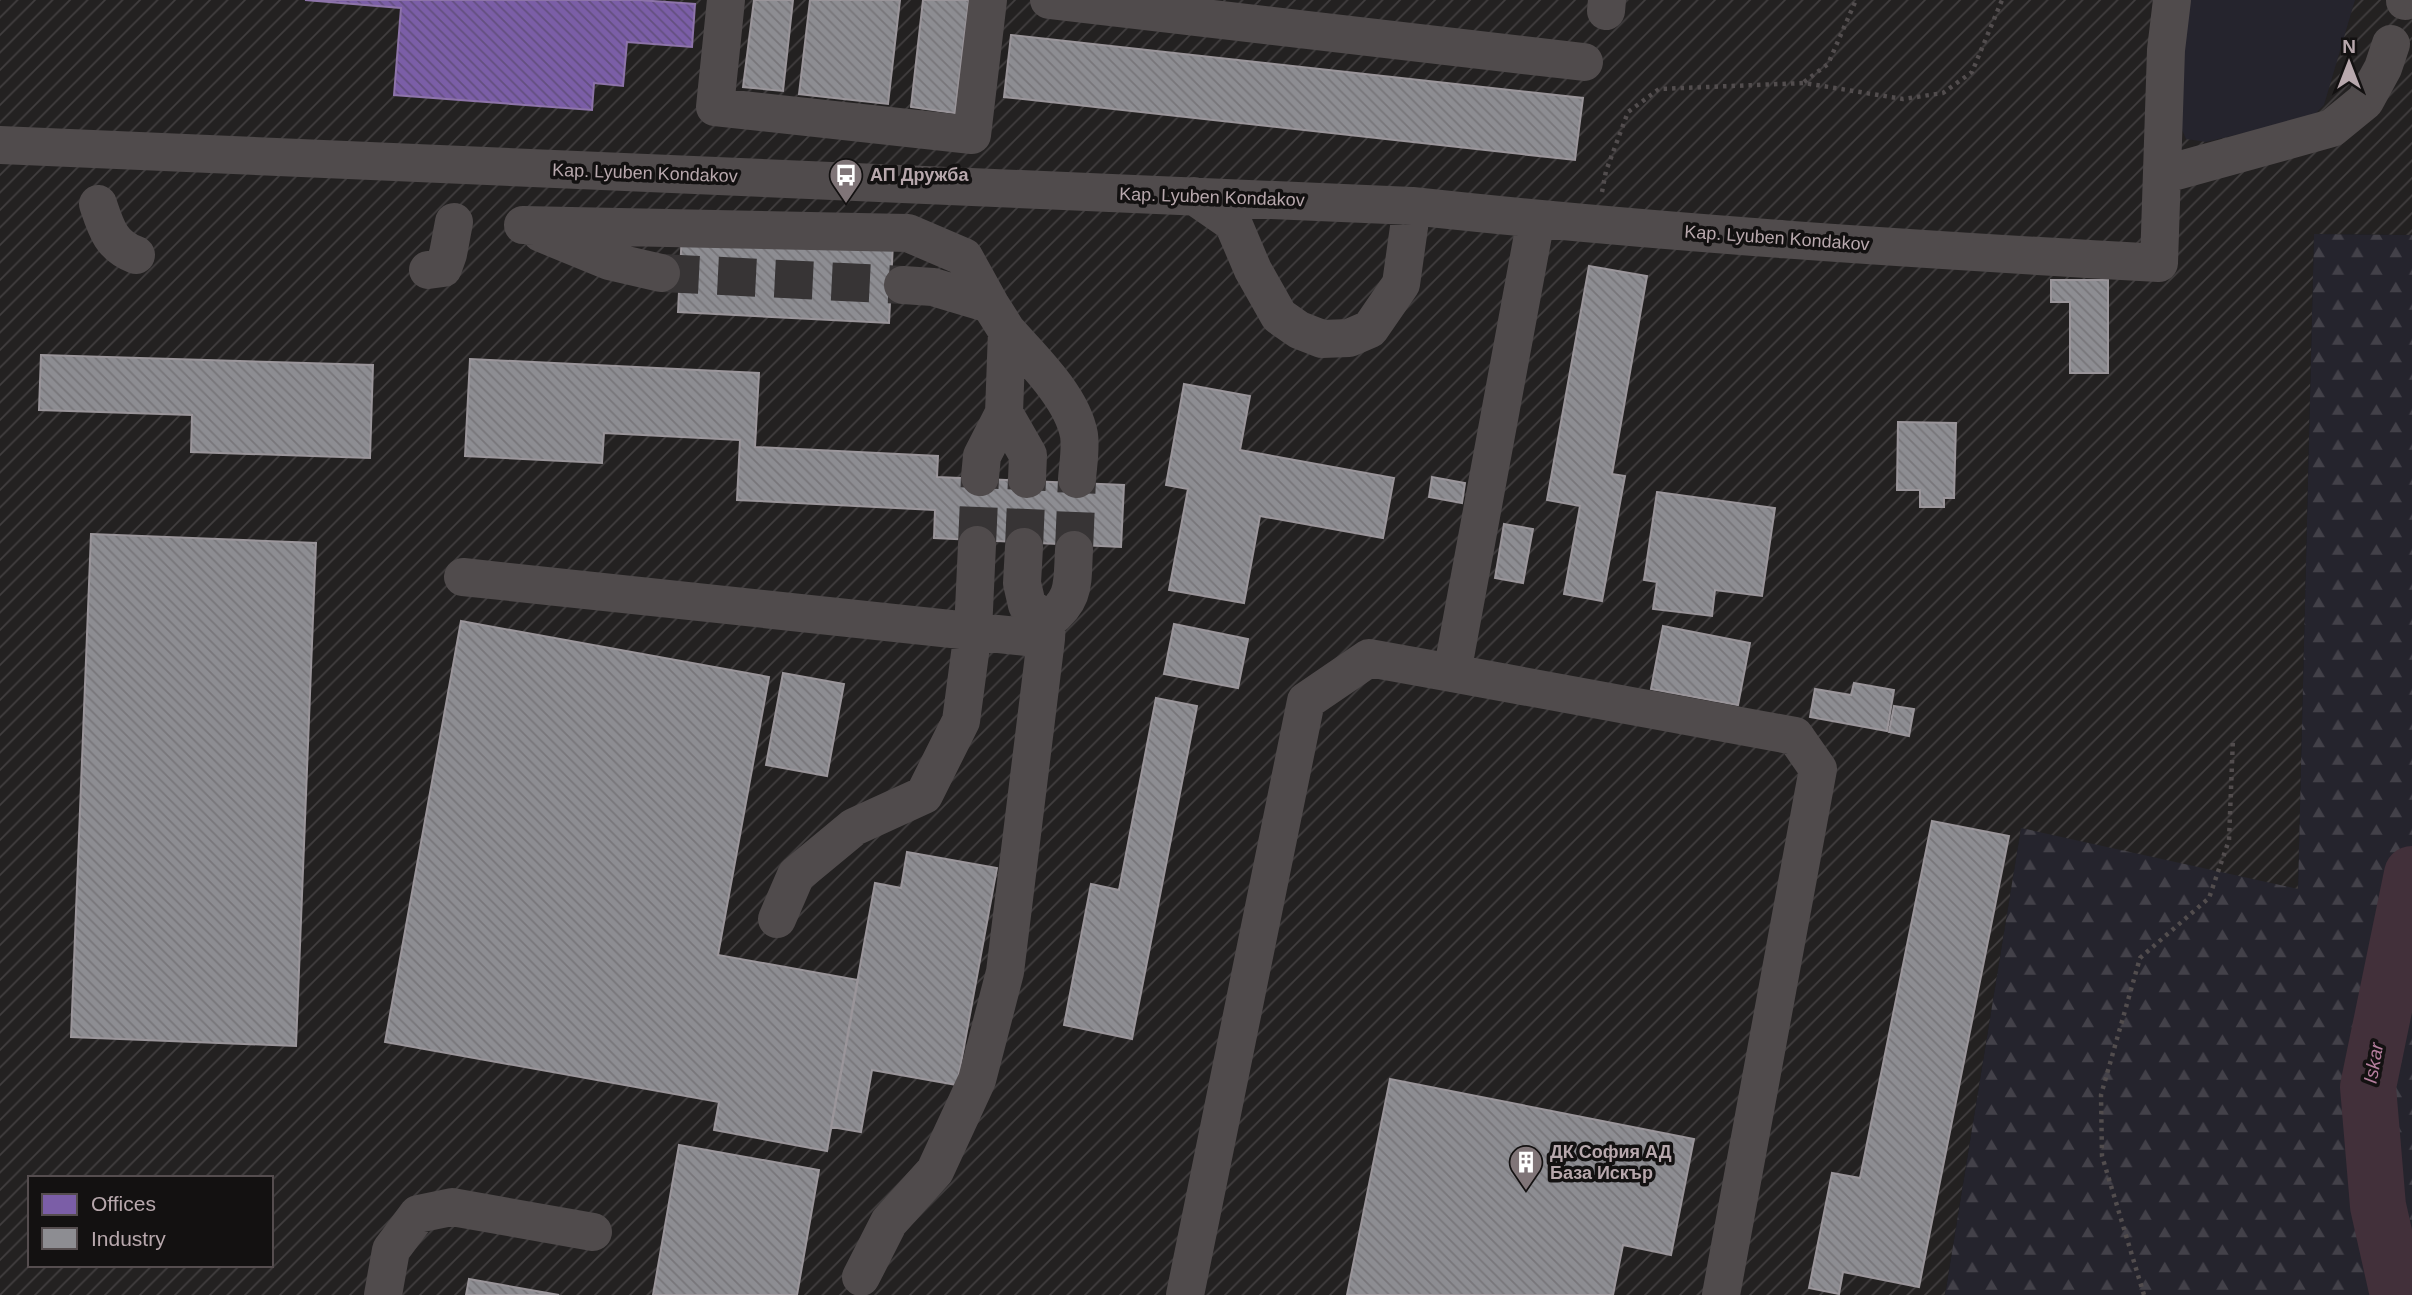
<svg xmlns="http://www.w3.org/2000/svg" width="2412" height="1295" font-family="Arial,sans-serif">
<defs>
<pattern id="industrial-furrows" width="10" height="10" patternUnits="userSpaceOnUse" patternTransform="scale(1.75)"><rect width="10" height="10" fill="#232121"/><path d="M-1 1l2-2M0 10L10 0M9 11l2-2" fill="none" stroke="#413e3f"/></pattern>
<pattern id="forest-firs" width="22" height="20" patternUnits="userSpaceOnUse" patternTransform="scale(1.75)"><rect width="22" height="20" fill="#25242d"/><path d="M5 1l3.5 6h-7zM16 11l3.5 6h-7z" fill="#434149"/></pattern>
<pattern id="offices-back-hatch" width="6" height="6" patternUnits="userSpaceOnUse" patternTransform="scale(1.75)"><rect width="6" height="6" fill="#7b5ea7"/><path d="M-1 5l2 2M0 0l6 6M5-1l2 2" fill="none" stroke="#634f7f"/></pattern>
<pattern id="industry-back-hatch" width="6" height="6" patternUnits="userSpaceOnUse" patternTransform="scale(1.75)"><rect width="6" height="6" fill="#8d8d92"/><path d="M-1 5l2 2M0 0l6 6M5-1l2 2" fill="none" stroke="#78767a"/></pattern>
</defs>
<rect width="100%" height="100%" fill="#171717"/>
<path fill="url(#industrial-furrows)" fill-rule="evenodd" d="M0,0H2412V235L2314,234L2298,890L2021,829L1945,1295H0ZM30,1178H271V1265H30Z"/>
<path fill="#25242d" d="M2183,0H2355L2324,105L2312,117L2206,142L2186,139L2175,114Z"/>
<path fill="url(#forest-firs)" d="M2314,234L2412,235V1295H1945L2021,828L2298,889Z"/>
<path fill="url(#offices-back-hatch)" stroke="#8d74a9" stroke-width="2" d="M305,0H639L695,4L692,47L627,42L623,86L594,83L592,110L394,95L401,8Z"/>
<path fill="url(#industry-back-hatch)" stroke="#9a959a" stroke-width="2" d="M754,0H793L783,91L743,87Z
M810,0H900L888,104L799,94Z
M923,0H969L955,113L911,107Z
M1011,35L1583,98L1575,160L1004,97Z
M682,232L893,243L889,323L678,312Z
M1589,266L1647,276L1612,474L1625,476L1602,601L1564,594L1580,506L1547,500Z
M2051,280H2108V373H2070V302H2051Z
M41,355L373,365L370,458L191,452L192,415L39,410Z
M470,359L759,373L755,447L938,456L937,477L1124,485L1121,547L934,538L935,510L737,500L740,440L604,433L602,463L465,456Z
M1184,384L1250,396L1240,450L1394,478L1383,538L1260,516L1244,603L1169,590L1188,489L1166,485Z
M1898,422L1956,423L1954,498H1944V507H1920V490H1897Z
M1432,477L1465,483L1462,503L1429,497Z
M1657,492L1775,508L1762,596L1715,590L1712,616L1653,609L1657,582L1644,580Z
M1504,524L1533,529L1523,583L1495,578Z
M91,534L316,543L296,1046L71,1037Z
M461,621L769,677L718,955L858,980L827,1151L714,1130L719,1102L385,1042Z
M1174,624L1248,639L1238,688L1164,674Z
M1663,626L1750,643L1738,705L1651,689Z
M783,673L844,684L827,776L766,765Z
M1854,683L1894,690L1887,731L1810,717L1815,689L1851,695Z
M1156,698L1197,706L1132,1039L1064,1025L1091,884L1119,890Z
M1894,706L1914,709L1909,736L1889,732Z
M1932,821L2009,836L1919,1287L1843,1272L1839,1294L1809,1288L1832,1173L1860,1178Z
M907,852L997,868L957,1085L872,1070L861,1132L831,1127L875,883L901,888Z
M1390,1079L1694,1139L1671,1255L1623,1245L1613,1295H1347Z
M679,1145L819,1170L797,1295H653Z
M469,1279L559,1295H466Z"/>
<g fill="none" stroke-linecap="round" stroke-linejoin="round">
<path stroke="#42303a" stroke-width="56" d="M2398,1295L2378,1206L2368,1087L2412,874"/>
<path stroke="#373435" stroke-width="38" stroke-dasharray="38 19" stroke-linecap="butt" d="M661,273L903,285
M977,545L980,477
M1024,547L1027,479
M1074,550L1077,479"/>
<path stroke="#524d4e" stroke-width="4.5" stroke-dasharray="3.5 5" stroke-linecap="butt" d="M1804,82L1828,64L1856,0
M1602,192L1606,171L1628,112L1659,89L1804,83L1903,99L1943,93L1972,72L2002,0
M2144,1295L2102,1156L2101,1095L2140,958L2209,898L2229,840L2233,738"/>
<path stroke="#504b4c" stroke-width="38" d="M726,0L715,107L972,135L988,0
M1049,0L1584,62
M2405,1V0
M1606,11L1607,0
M0,145L1412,206C1660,233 1910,249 2159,263L2166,50L2172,0
M2162,175L2332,128L2365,101L2383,68L2391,44
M1194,196L1233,223L1253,270L1279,316L1299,330L1322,339L1349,338L1370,329L1401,284L1412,206
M98,204C106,228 111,246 136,255
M523,225L908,233L964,257L990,304
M541,233L609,261L661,273
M428,270L443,268L448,254L454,222
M903,285L933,287L990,304L1007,331L1004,413L982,456L980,477
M1007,331C1032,359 1072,397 1079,435C1081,449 1078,465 1077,479
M1004,413L1028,455L1027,479
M1024,547L1022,583L1027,605L1047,621
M463,577L1046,639L1005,972L977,1080L935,1171L889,1222L861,1277
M1046,639L1047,621C1076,599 1072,584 1074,550
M1452,673L1795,736L1818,769L1721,1295
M777,919L796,875L854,827L924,795L961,721L973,631L977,545
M383,1295L391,1250L418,1214L452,1207L593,1232
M1185,1295L1306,701L1369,658L1452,673L1536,219"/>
</g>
<defs>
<symbol id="bus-pin" viewBox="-11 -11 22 30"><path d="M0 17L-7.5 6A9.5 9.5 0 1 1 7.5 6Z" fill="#807578" stroke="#131111"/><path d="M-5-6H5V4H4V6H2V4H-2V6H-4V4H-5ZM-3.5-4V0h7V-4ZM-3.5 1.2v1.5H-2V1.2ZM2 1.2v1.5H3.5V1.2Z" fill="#fff"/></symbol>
<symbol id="building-pin" viewBox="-11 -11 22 30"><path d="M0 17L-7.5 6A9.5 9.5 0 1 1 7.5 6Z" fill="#807578" stroke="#131111"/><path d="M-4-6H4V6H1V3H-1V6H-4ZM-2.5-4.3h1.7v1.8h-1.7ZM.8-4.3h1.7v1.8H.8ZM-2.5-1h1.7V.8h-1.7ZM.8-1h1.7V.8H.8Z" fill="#fff"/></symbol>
</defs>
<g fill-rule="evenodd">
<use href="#bus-pin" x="827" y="156" width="38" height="52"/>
<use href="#building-pin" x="1507" y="1143" width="38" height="52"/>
</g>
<g text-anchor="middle" stroke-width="7" stroke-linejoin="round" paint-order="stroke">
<g font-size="18" fill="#b8a8ad" stroke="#131111">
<text transform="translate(645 173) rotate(2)" y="6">Kap. Lyuben Kondakov</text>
<text transform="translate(1212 197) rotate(2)" y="6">Kap. Lyuben Kondakov</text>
<text transform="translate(1777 238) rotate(4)" y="6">Kap. Lyuben Kondakov</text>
</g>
<g font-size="18" font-weight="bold" fill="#b8a8ad" stroke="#131111" text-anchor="start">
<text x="870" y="181">АП Дружба</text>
<text x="1550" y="1158">ДК София АД<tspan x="1550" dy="21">База Искър</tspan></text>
</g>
<g font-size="19" font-style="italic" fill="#b47e9d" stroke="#131111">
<text transform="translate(2373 1063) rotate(-80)" y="7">Iskar</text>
</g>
</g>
<rect x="28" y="1176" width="245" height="91" fill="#131111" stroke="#554d4f" stroke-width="2"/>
<rect x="42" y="1194" width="35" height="21" fill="#7b5ea7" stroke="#554d4f" stroke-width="2"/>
<text x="91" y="1211" font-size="21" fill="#b8a8ad">Offices</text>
<rect x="42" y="1228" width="35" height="21" fill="#8d8d92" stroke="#554d4f" stroke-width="2"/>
<text x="91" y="1246" font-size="21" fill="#b8a8ad">Industry</text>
<g transform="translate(2349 63)" stroke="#131111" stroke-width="5" paint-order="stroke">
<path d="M0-5L12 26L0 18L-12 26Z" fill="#b8a8ad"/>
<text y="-10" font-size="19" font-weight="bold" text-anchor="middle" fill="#b8a8ad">N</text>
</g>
</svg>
